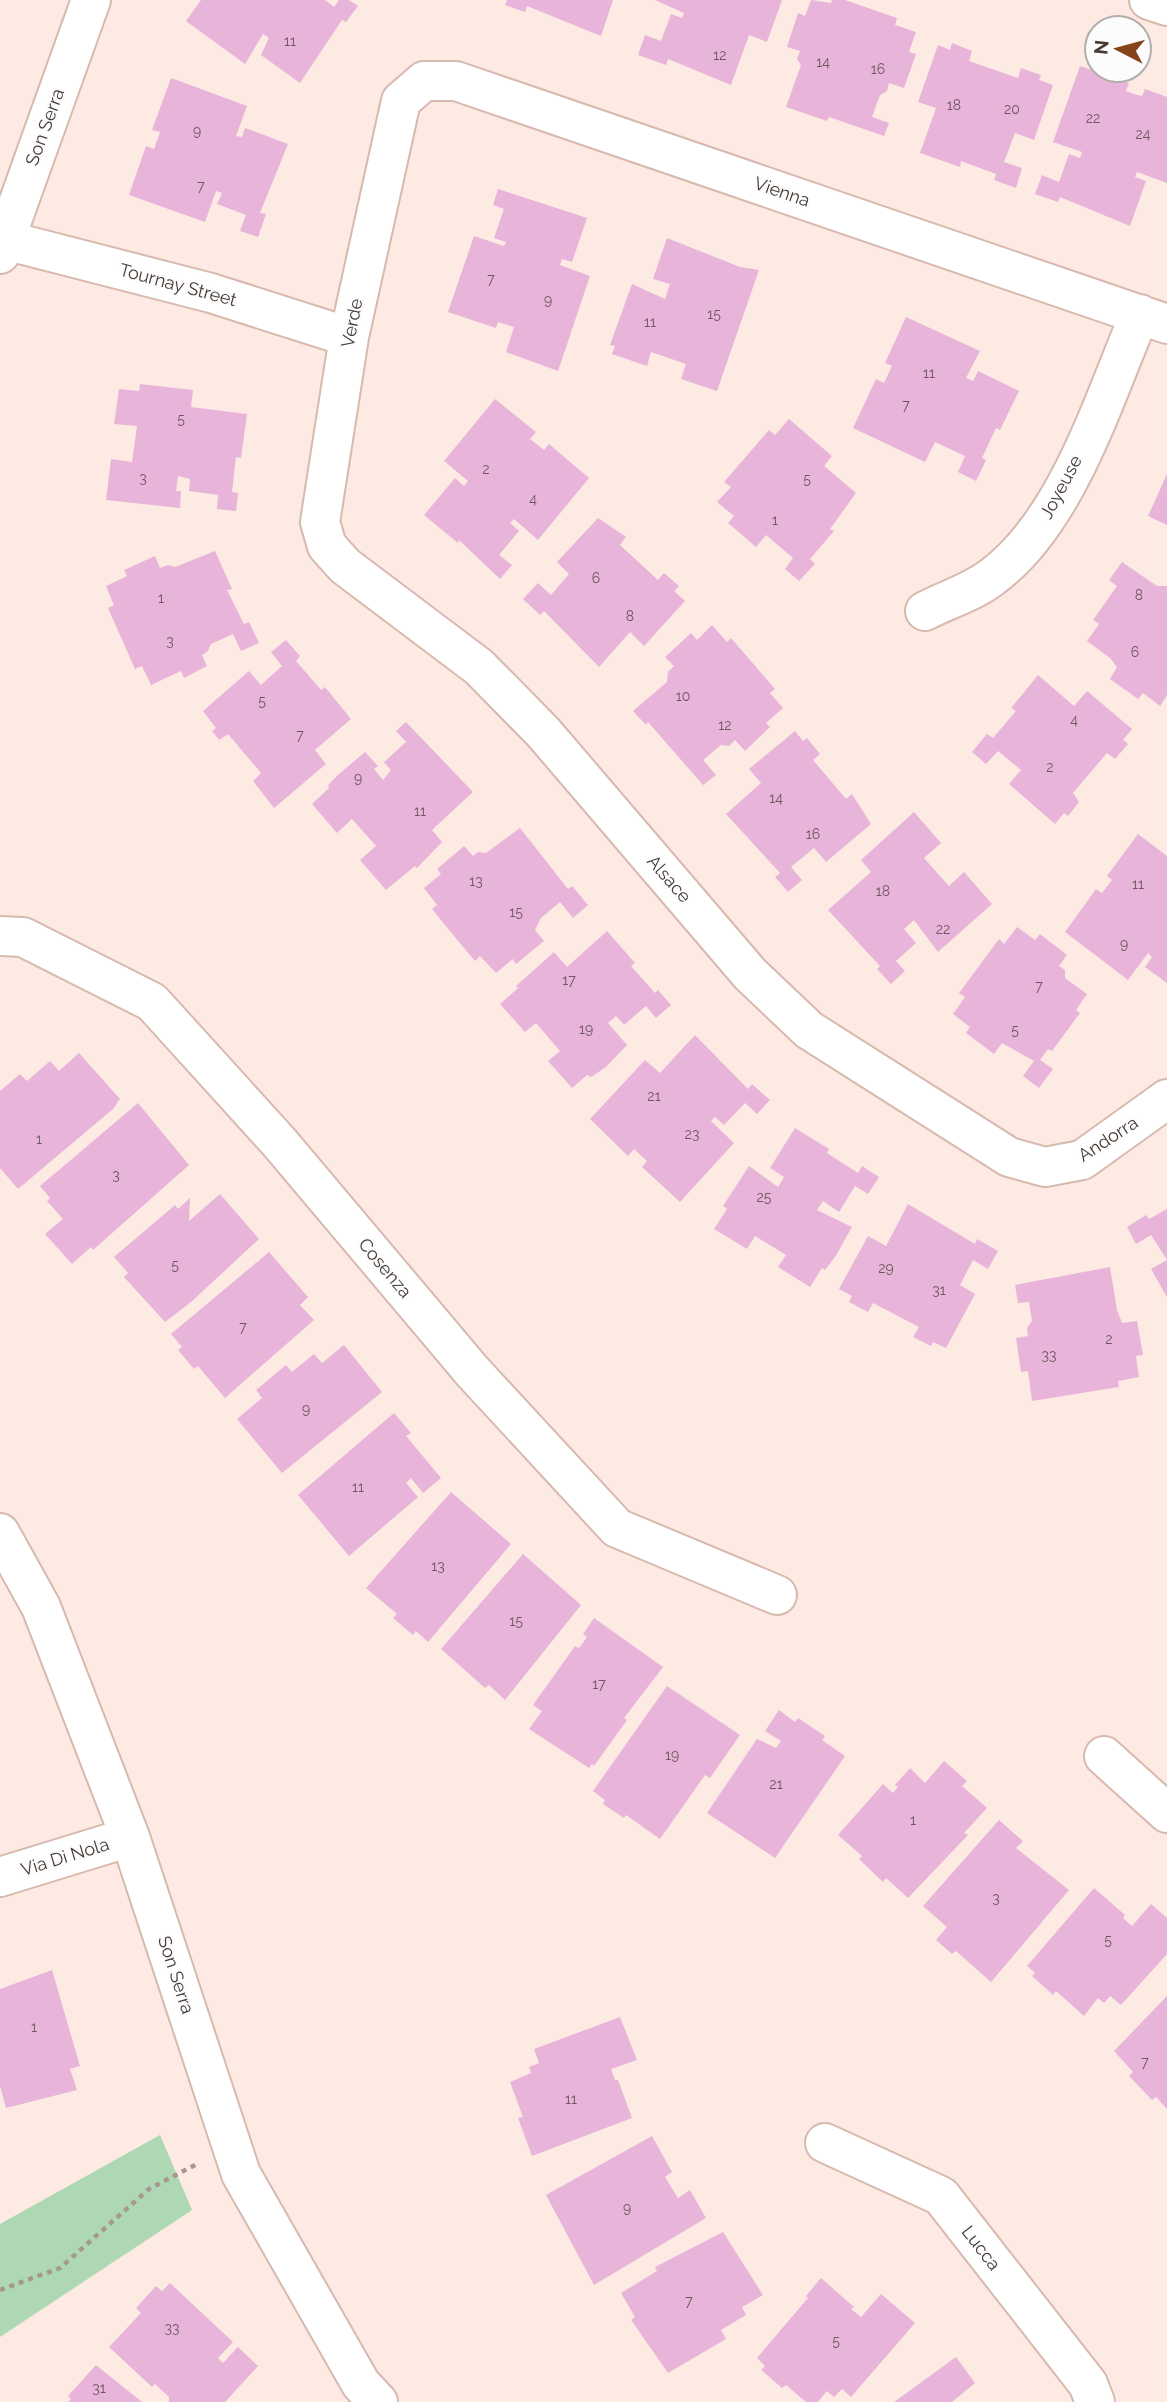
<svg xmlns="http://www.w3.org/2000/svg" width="1167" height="2402" font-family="Raleway,sans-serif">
<rect width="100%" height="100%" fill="#fdeae3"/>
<path fill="#add8b3" d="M160,2135L192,2210L0,2337V2224Z"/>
<path fill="#e8b4d9" d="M201,0H325L334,7L339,0H349L358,6L346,22L342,20L300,83L261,55L269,38L263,34L245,64L186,21Z
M507,0H613L601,36L527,6L525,12L505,5Z
M655,0H782L767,42L749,35L731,85L668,59L666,65L638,55L645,35L661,41L671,14L682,18L684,13Z
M811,0L831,3L832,0H845L897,18L895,25L916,32L909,52L916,54L904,88L889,83L887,91L880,95L872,117L889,123L884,136L829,117L827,121L786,107L801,65L797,59L800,51L787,47L798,13L805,16Z
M952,43L972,51L969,61L1018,78L1021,68L1041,75L1039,80L1053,85L1034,140L1015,133L1004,162L1022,168L1016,188L994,180L996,174L961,161L960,167L920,153L936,108L918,102L938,45L950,50Z
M1080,66L1129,83L1126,91L1134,94L1142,96L1145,89L1167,97V183L1137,172L1135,177L1146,181L1130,226L1060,197L1058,202L1035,194L1042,175L1059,182L1069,154L1080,158L1082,152L1053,142Z
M171,78L247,106L236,136L242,137L245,128L288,144L260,213L266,214L258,237L240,231L246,215L217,204L222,193L216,191L205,222L129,195L146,146L154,149L160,132L152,130Z
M498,189L587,218L572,262L562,259L560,265L590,276L558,371L506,352L514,327L498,322L496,328L448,312L474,236L504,246L506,242L494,238L504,209L493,205Z
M667,238L740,267L759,270L717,391L681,379L686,364L651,352L647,366L612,354L615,346L610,345L632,284L665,299L670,284L653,279Z
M906,317L980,351L966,378L973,381L978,371L1019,391L1000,430L996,428L982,458L986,460L976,481L958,472L965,456L935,442L925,462L853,428L876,379L884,383L892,366L885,363Z
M140,384L193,390L191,407L247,414L241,458L236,457L232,492L238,493L236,511L217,509L218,495L189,491L190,479L178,476L176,491H181L180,508L106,500L111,459L132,462L137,426L114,424L119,389L139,391Z
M495,399L536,432L530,439L544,450L549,444L589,478L538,540L514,519L510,523L519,531L499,555L512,565L500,579L459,540L458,543L424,515L455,478L464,486L468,481L444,461Z
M789,419L832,456L824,466L856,493L830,529L834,531L810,559L815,564L799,581L785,569L793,558L766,535L756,547L728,523L734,516L717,502L731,487L724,482L769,430L775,435Z
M1167,474V525L1148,516Z
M598,518L626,537L620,545L658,580L664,573L679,586L674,591L685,601L644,646L630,632L599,667L544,611L540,615L523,599L538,583L551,595L569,574L557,562Z
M215,551L232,589L227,590L244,624L249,622L259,643L241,651L233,634L211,644L208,651L202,655L207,666L184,678L181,671L151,685L142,666L135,669L108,608L114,605L106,586L127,576L124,570L155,556L160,568L168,565L175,567Z
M1122,562L1157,586H1167V695L1160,706L1143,693L1138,699L1110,679L1117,667L1110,658L1087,641L1099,624L1093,620L1117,586L1109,580Z
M712,625L727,642L731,638L775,689L770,693L783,708L766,723L770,727L745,751L735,740L729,746L721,745L703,760L716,775L703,785L648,722L646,725L633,711L667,682L668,672L674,666L665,657L691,633L697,640Z
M286,640L300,656L296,661L321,690L325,687L351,719L315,750L326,764L274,808L253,781L261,773L228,734L219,740L212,731L216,728L203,711L249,671L261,685L282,666L271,652Z
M1038,675L1074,706L1087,691L1132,729L1123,740L1128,744L1115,759L1107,753L1073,793L1079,802L1068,816L1064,813L1055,824L1009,784L1021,770L998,751L986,764L972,752L987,734L993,738L1016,711L1011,708Z
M406,722L473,792L432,830L442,842L417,868L415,866L386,890L360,860L376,846L352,819L337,833L312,804L329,788L328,785L339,774L365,752L378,766L374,769L383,780L391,770L384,762L406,742L396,731Z
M795,731L803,741L807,738L820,754L813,760L846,799L852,794L871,824L826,862L814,848L791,867L802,880L788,892L775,877L780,873L726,814L761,783L749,769Z
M914,812L941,843L924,858L949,886L964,872L992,904L938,952L914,920L904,929L916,943L896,961L905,971L891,984L877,969L880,966L828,910L871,872L861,860Z
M520,828L568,889L572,886L588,905L573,918L560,902L541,918L535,930L544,941L516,964L513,959L496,973L480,956L475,961L454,936L432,909L437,905L424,888L441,874L437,869L464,846L473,856L478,852L486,853Z
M1138,834L1167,856V983L1145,967L1152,957L1148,953L1128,980L1065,932L1096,889L1102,893L1112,880L1107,876Z
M1017,927L1035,940L1040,934L1067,955L1059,966L1065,970V978L1087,994L1076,1010L1080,1013L1052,1051L1048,1049L1040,1060L1053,1069L1039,1088L1023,1076L1034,1061L1002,1043L994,1054L966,1033L970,1027L953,1014L965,997L959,993L999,939L1004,944Z
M607,931L635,963L631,966L655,993L658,990L671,1005L656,1018L646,1006L624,1025L616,1016L608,1023L627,1045L606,1067L591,1077L587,1075L572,1088L548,1061L560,1051L536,1023L525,1032L500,1004L518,988L516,986L554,952L567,967Z
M695,1035L748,1089L752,1084L770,1100L757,1114L745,1103L724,1125L715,1117L711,1121L734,1143L680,1202L642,1167L647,1161L634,1149L628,1156L590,1119L645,1060L660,1073Z
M79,1053L120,1099L113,1109L18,1189L0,1168V1091L20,1074L27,1081L50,1061L59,1071Z
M138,1103L189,1165L93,1250L91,1247L72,1264L45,1234L63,1219L47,1201L50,1198L40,1186Z
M795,1128L829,1149L827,1153L858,1173L862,1166L879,1177L868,1194L855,1186L839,1212L823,1201L817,1210L852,1227L835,1257L825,1270L822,1268L810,1287L778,1267L786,1255L755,1236L747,1249L714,1229L727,1209L723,1206L749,1166L778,1187L784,1177L770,1168Z
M220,1194L259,1239L191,1302L165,1322L124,1277L128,1273L114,1257L175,1205L178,1209L190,1198L189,1221Z
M908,1204L975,1244L977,1239L998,1251L988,1269L973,1260L960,1285L975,1294L946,1348L933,1342L931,1346L913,1337L919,1327L873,1303L868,1312L849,1302L852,1296L839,1289L868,1236L886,1246Z
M1167,1209V1297L1151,1269L1167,1260L1151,1235L1136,1244L1127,1227L1146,1215L1149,1219Z
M269,1252L308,1297L300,1305L314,1320L225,1398L198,1366L194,1369L178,1350L182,1347L171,1334Z
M1110,1267L1117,1310L1122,1323L1137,1321L1143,1355L1136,1356L1139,1377L1118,1381L1119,1387L1032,1401L1028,1371L1021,1372L1016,1338L1028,1336L1027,1328L1032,1321L1029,1302L1018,1303L1015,1285Z
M344,1345L382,1392L282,1473L237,1419L262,1398L256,1390L286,1365L292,1372L314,1354L322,1363Z
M394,1413L411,1433L406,1436L441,1478L423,1493L411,1478L406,1483L418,1497L349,1556L298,1495Z
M451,1492L511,1544L428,1642L416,1631L413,1635L393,1618L397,1614L366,1588Z
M523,1554L581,1605L505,1700L489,1685L485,1688L441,1649Z
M594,1618L663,1667L624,1718L627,1720L594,1766L592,1764L589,1768L529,1729L542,1711L533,1705L575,1646L579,1648L587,1637L583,1634Z
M667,1686L740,1735L710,1778L705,1775L660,1839L626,1815L624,1818L603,1804L605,1800L593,1791Z
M779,1710L795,1722L798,1718L825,1736L822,1740L845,1756L775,1858L707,1813L757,1739L776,1748L781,1741L765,1731Z
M944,1761L967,1781L962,1786L987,1808L964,1833L968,1835L908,1898L886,1878L883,1882L859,1859L862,1856L838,1835L883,1784L893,1793L898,1787L895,1785L910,1768L925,1783Z
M999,1820L1023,1841L1016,1848L1069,1890L991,1982L956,1951L952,1954L936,1940L947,1927L923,1906Z
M1094,1888L1125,1915L1123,1918L1132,1926L1151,1904L1167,1918V1954L1121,2005L1110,1996L1104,2003L1098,1998L1084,2016L1056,1991L1053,1995L1032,1976L1035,1973L1027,1966Z
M52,1970L80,2066L70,2069L77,2090L6,2108L0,2086V1989Z
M1167,1996V2109L1156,2097L1152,2100L1129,2076L1133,2072L1114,2051Z
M620,2017L637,2060L611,2069L615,2080H618L632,2118L532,2156L518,2118L523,2117L510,2082L531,2073L529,2067L539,2063L534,2049Z
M652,2136L672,2172L665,2177L678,2198L690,2190L706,2218L594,2285L546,2195Z
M723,2232L763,2295L742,2307L746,2315L721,2330L726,2339L668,2373L631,2320L635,2317L621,2293L657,2271L655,2267Z
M821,2278L854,2307L851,2309L861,2317L881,2294L915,2323L851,2397L842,2389L834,2397L827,2391L818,2402H806L786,2385L782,2388L761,2370L765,2366L757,2358L808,2298L806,2296Z
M170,2283L233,2342L218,2358L223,2363L238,2347L258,2366L225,2402H169V2397L155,2384L152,2387L109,2347L141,2313L136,2308L156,2286L162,2291Z
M956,2357L975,2383L952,2402H894Z
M96,2365L142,2402H68L71,2399L68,2396Z"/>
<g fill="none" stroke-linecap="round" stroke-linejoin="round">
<defs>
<path id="minor" d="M1149,0L1167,6
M5,240L211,293L349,337
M0,254L91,0
M1167,324L456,81H424L401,101L349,337L320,522L327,546L345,566L479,667L543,732L750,974L809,1030L1009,1157L1045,1167L1082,1160L1167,1099
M925,611C946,600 973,592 992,577C1067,522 1104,398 1140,314
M0,936L23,937L152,1002L279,1142L472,1371L617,1528L777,1595
M0,1533L41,1607L130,1837L241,2174L361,2384L378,2402
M1104,1756L1167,1813
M0,1877L130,1837
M825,2143L941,2196L1088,2384L1095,2402"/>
</defs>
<use href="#minor" stroke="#d7b9ae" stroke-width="42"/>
<path stroke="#a79791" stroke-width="4.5" stroke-dasharray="5 5" stroke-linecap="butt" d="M0,2290L60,2268L149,2189L197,2164"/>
<use href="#minor" stroke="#fff" stroke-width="38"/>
</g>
<g text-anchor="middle" stroke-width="5" stroke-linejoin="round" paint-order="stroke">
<g font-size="14" fill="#6e585e">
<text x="290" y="46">11</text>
<text x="720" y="60">12</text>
<text x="823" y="67">14</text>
<text x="878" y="74">16</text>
<text x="954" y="110">18</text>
<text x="1012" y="114">20</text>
<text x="1093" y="123">22</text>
<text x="197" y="136">9</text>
<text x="1143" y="139">24</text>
<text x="201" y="191">7</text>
<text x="491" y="284">7</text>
<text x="548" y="305">9</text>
<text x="714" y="319">15</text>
<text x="650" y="327">11</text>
<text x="929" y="378">11</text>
<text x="906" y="410">7</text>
<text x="181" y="424">5</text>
<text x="486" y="474">2</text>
<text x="143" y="483">3</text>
<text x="807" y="484">5</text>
<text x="533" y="504">4</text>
<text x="775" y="525">1</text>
<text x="596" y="583">6</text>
<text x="1139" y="600">8</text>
<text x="161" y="603">1</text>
<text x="630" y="621">8</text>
<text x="170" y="646">3</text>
<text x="1135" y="657">6</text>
<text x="683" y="701">10</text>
<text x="262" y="706">5</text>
<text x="1074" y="725">4</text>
<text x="725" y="730">12</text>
<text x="300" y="740">7</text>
<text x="1050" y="772">2</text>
<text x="358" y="783">9</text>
<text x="776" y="803">14</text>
<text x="420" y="816">11</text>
<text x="813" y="839">16</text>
<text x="476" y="886">13</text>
<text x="1138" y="889">11</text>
<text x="883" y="896">18</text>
<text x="516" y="917">15</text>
<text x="943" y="934">22</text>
<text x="1124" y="949">9</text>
<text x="569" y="985">17</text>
<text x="1039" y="991">7</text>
<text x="586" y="1034">19</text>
<text x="1015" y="1035">5</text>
<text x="654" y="1101">21</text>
<text x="692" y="1139">23</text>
<text x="39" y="1144">1</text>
<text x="116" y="1180">3</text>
<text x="764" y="1202">25</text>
<text x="175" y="1270">5</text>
<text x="886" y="1273">29</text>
<text x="939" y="1295">31</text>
<text x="243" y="1332">7</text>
<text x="1109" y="1344">2</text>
<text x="1049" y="1360">33</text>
<text x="306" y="1414">9</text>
<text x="358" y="1492">11</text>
<text x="438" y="1571">13</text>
<text x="516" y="1626">15</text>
<text x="599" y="1689">17</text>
<text x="672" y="1760">19</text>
<text x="776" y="1789">21</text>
<text x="913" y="1825">1</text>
<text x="996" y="1903">3</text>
<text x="1108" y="1945">5</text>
<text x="34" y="2032">1</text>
<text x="1145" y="2067">7</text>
<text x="571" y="2104">11</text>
<text x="627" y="2213">9</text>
<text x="689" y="2306">7</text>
<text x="172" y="2333">33</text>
<text x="836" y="2346">5</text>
<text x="99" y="2393">31</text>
</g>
<g font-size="18" fill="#463a35" stroke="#fcfcfc">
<text transform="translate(45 127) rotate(-70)" y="6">Son Serra</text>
<text transform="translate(782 192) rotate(19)" y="6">Vienna</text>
<text transform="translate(178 285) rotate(15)" y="6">Tournay Street</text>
<text transform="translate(352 323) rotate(-79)" y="6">Verde</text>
<text transform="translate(1061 487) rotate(-62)" y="6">Joyeuse</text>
<text transform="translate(669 879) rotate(49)" y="6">Alsace</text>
<text transform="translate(1108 1139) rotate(-33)" y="6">Andorra</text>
<text transform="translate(385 1268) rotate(50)" y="6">Cosenza</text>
<text transform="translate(65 1857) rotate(-17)" y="6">Via Di Nola</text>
<text transform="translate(176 1975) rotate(72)" y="6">Son Serra</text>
<text transform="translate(981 2248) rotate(52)" y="6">Lucca</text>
</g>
</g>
<g transform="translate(1118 49) rotate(276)"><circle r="33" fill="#fcfcfc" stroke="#b3aeac" stroke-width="2"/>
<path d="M0-5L12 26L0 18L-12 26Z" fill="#874319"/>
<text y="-10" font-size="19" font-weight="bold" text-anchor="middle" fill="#463a35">N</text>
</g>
</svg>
